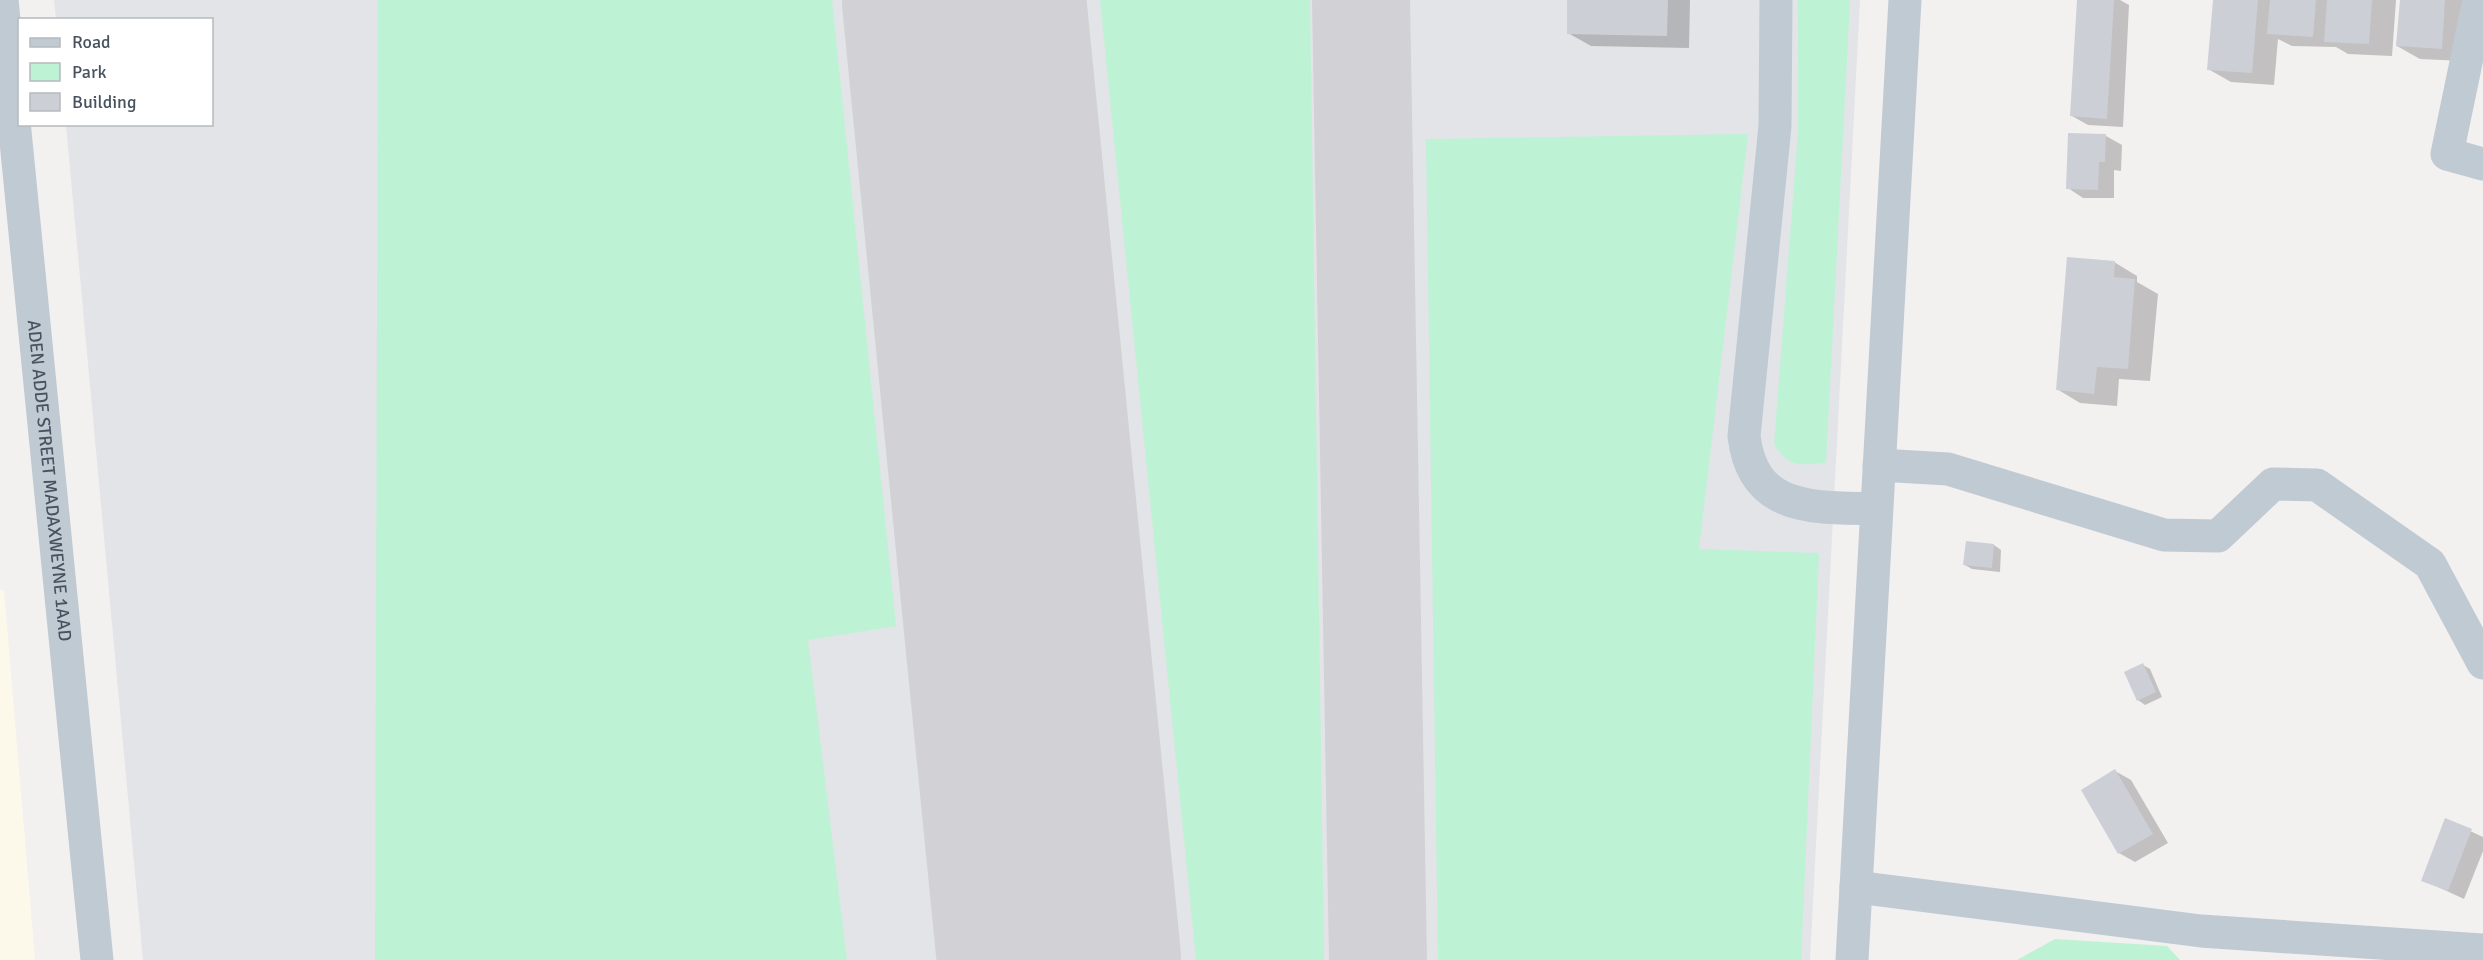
<svg xmlns="http://www.w3.org/2000/svg" width="2483" height="960" font-family="Signika,sans-serif">
<rect width="100%" height="100%" fill="#f3f0f0"/>
<path fill="#fdf9ea" d="M0,590H4L35,960H0Z"/>
<path fill="#e2e4e8" d="M54,0H1860L1810,960H143L66,125L212,124V20L56,19Z"/>
<path fill="#bdf2d5" d="M378,0H832L896,626L808,640L847,960H375Z
M1100,0H1310L1324,960H1196Z
M1798,0H1850L1826,463C1800,465 1788,468 1774,444L1798,132Z
M1748,134L1699,549L1819,553L1801,960H1438L1426,139Z
M2055,939L2167,946L2180,960H2017Z"/>
<path fill="#0003" d="M1569,0H1690L1689,48L1591,46L1568,33Z
M2079,0H2120L2129,5L2123,127L2088,125L2072,116Z
M2214,0H2396L2392,56L2348,54L2336,47L2292,46L2278,39L2274,85L2231,82L2208,69Z
M2401,0H2469L2464,61L2420,59L2397,46Z
M2106,136L2122,145L2121,171L2114,170V198H2083L2068,188Z
M2114,262L2137,276V282L2158,294L2150,381L2119,379L2117,406L2080,403L2057,389Z
M1994,545L2001,550L2000,572L1972,569L1965,565Z
M2143,665L2150,669L2162,697L2145,705L2138,700Z
M2115,771L2131,780L2168,843L2135,862L2119,853L2083,790Z
M2446,820L2483,837V851L2464,899L2423,880Z"/>
<g fill="none" stroke-linecap="round" stroke-linejoin="round">
<path stroke="#d2d2d6" stroke-width="98" d="M1361,0L1378,960"/>
<path stroke="#d2d2d6" stroke-width="244" d="M964,0L1059,960"/>
</g>
<path fill="#cccfd5" d="M1567,0H1668L1667,36L1567,34Z
M2077,0H2114L2107,119L2070,116Z
M2213,0H2258L2252,73L2207,70Z
M2270,0H2316L2313,37L2267,34Z
M2327,0H2372L2369,44L2324,42Z
M2400,0H2445L2442,49L2396,46Z
M2068,133L2106,134L2105,162H2099L2098,190L2066,189Z
M2067,257L2115,261L2114,277L2135,279L2128,369L2097,367L2094,394L2056,390Z
M1966,541L1994,544L1992,568L1963,565Z
M2143,663L2156,692L2137,701L2124,672Z
M2115,769L2153,834L2118,854L2081,790Z
M2445,818L2472,829L2448,891L2421,881Z"/>
<g fill="none" stroke-linecap="round" stroke-linejoin="round">
<g stroke="#c0cad3" stroke-width="33">
<path id="s1" d="M2,0L97,960"/>
<path d="M1776,0L1775,126L1744,436C1753,513 1815,507 1876,509"/>
<path d="M2479,0L2447,154L2483,164"/>
<path d="M1879,465L1948,469L2164,535L2218,536L2273,484L2317,485L2430,564L2483,663"/>
<path d="M1856,887L2201,931L2483,950"/>
<path d="M1852,960L1905,0"/>
</g>
</g>
<g text-anchor="middle" stroke-width="4.5" stroke-linejoin="round" paint-order="stroke">
<g font-size="18" fill="#47525f" stroke="#fff">
<text dy="6" stroke="none"><textPath href="#s1" startOffset="483">ADEN ADDE STREET MADAXWEYNE 1AAD</textPath></text>
</g>
</g>
<rect x="18" y="18" width="195" height="108" fill="#ffffff" stroke="#b5babf" stroke-width="1.5"/>
<rect x="30" y="38" width="30" height="9" fill="#c0cad3" stroke="#b5babf" stroke-width="1.5"/>
<text x="72" y="48" font-size="18" fill="#47525f">Road</text>
<rect x="30" y="63" width="30" height="18" fill="#bdf2d5" stroke="#b5babf" stroke-width="1.5"/>
<text x="72" y="78" font-size="18" fill="#47525f">Park</text>
<rect x="30" y="93" width="30" height="18" fill="#cccfd5" stroke="#b5babf" stroke-width="1.5"/>
<text x="72" y="108" font-size="18" fill="#47525f">Building</text>
</svg>
